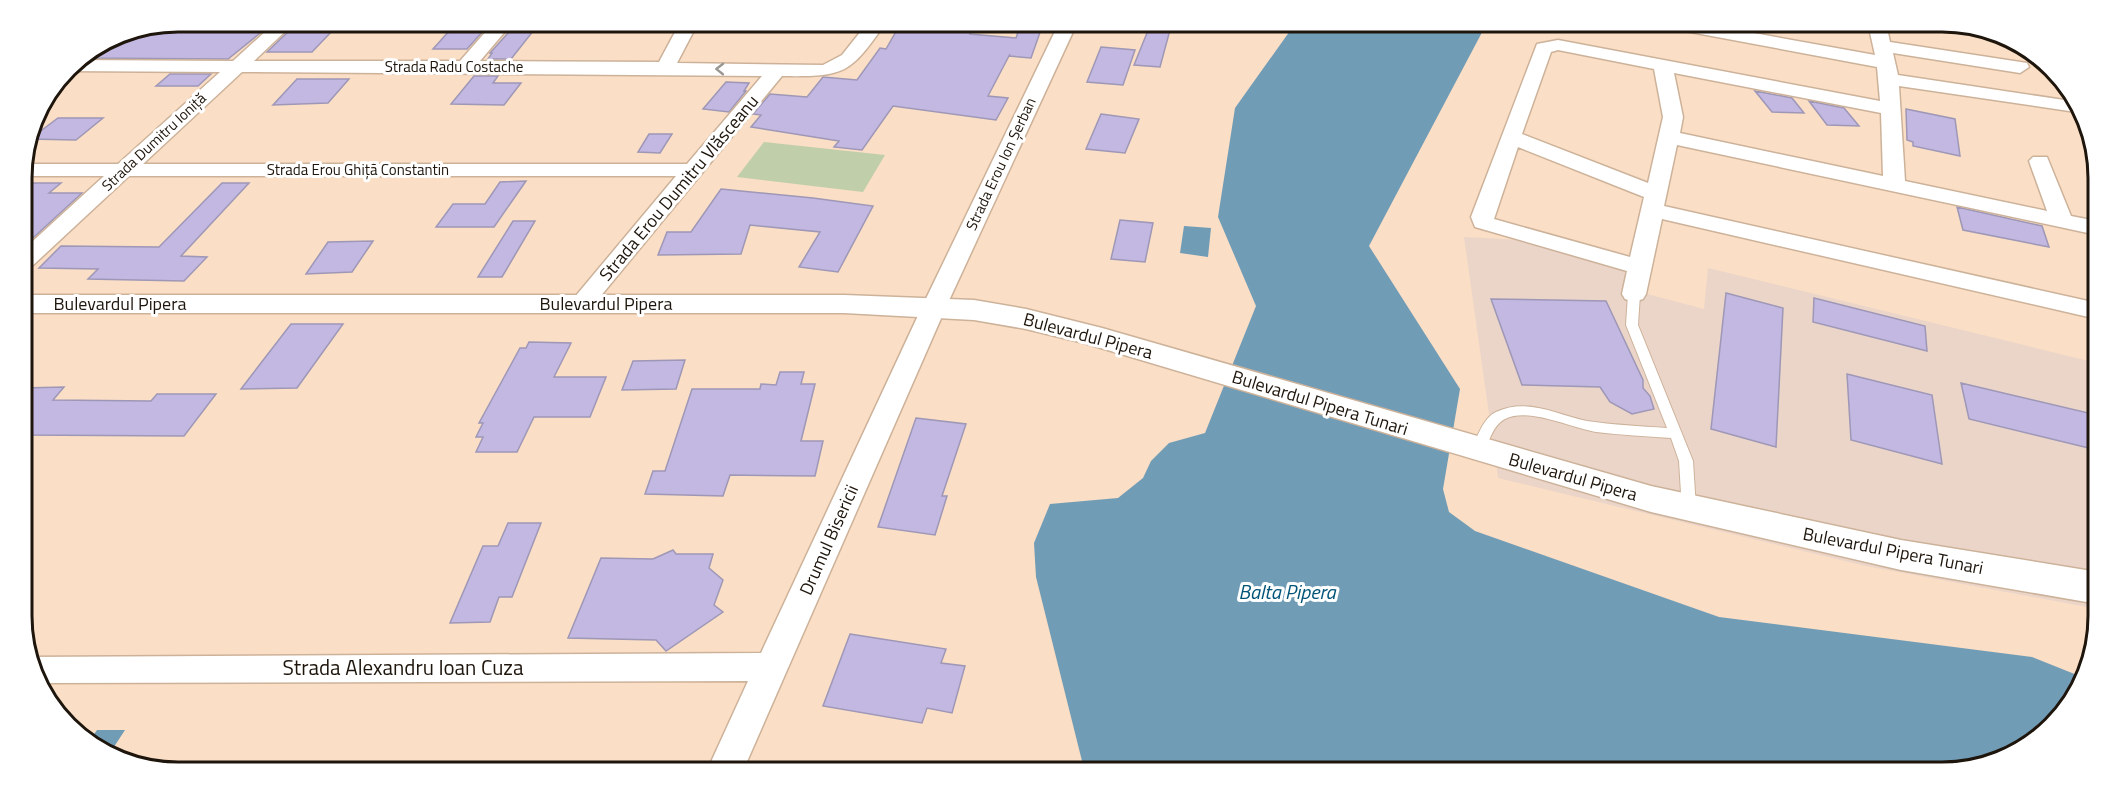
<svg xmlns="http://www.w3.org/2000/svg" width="2119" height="794" font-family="'Titillium Web',sans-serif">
<rect width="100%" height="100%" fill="#fadec5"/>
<path fill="#ebd5c9" d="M1464,237L1581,243L1631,269L1628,289L1704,309L1708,268L2097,363L2098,609L1866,566L1498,478Z"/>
<path fill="#c0ceaa" d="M764,142L885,155L863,192L737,177Z"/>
<path fill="#719cb6" d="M1297,21H1488L1369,246L1460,389L1443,489L1449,512L1475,531L1719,617L2032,657L2082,677L2036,741L1951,773H1085L1036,577L1034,543L1050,504L1118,498L1143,478L1151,461L1169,443L1205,433L1256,306L1218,217L1235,108Z
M1184,226L1211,228L1208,257L1180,253Z
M97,730H125L110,753L90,740Z"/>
<path fill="#c2b8e2" stroke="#9e97b6" stroke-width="1.5" d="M519,21L534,30L511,59H488L492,53H490Z
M902,21L950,23L951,21H977L970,34L1016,38L1022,21H1044L1031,58L1009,56L1010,54L988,96L1008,98L996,120L893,106L862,150L834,147L839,141L751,127L761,115L753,114L770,94L807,97L823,77L857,80L880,48L886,49Z
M228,28L264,30L228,59L78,58L118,33L126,31Z
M1149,28L1170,30L1160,67L1134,65Z
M290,30L305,31L333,30L312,52H267Z
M450,30H484L467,49H433Z
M1101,47L1135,50L1123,85L1087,82Z
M170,74H211L198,86H156Z
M474,76H498L493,83H521L504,105L451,104Z
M297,79H349L328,103L273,105Z
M726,82L749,83L744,91H746L729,112L703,109Z
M1755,91L1792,98L1804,113L1772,112Z
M1809,101L1844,108L1859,126L1827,125Z
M1906,109L1955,119L1960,156L1913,146V142L1907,140Z
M1101,114L1139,119L1125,153L1086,149Z
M58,118H103L76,140L30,139Z
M649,134H672L660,153L638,152Z
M526,181L494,227H436L453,204H485L500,182Z
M21,183H61L49,193H82L22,248Z
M222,183H249L181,256L207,257L184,281L88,279L98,269L39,268L61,246L159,247Z
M721,189L813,198L873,206L838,272L799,267L820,232L750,225L741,254L658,255L667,232H691Z
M1957,207L2042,226L2049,247L1963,230Z
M1120,220L1153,223L1145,262L1111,259Z
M513,221H535L502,277H478Z
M373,241L352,272L306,274L328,242Z
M1726,293L1783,308L1776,447L1711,429Z
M1814,298L1925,326L1927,351L1813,322Z
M1491,299L1606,301L1643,380V388L1650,396L1654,409L1632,414L1610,402L1600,387L1522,385Z
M291,324H343L297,388L241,389Z
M529,342L571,343L554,377H606L590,417H534L517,452H476L483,437H476L483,423H479L520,348H526Z
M685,360L676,389L622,390L633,361Z
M780,372H804L801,384H815L801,441H823L815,476L730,475L723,496L645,494L653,471H665L692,389H760L761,384L776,385Z
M1847,374L1932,395L1942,464L1851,440Z
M1961,383L2097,415V450L1969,419Z
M64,387L53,400L151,401L157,394H216L184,436L23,435V388Z
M916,418L966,424L942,496H947L935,535L878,527Z
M508,523H541L512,597H499L490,622L450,623L483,546H498Z
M673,550L676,554H713L709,568L723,580L714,605L723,612L666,651L656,640L568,638L601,558L653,559Z
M850,634L946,649L941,663L965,666L952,713L927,708L922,723L823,706Z"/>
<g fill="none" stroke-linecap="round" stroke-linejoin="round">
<defs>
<path id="lane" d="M1634,290L1640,294L1638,325L1693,461L1696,509L1694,513H1684L1682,509L1679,461L1671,438C1646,436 1621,435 1596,432C1571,428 1529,407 1505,419C1493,425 1489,442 1483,454H1473L1471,450C1477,438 1483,418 1496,412C1527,397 1557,415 1587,421C1613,425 1640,426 1667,428L1626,325L1628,294Z"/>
<path id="street" d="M277,21H296L254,61H460L495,21H509L511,24L508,28L480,61L659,62L681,21H699L677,63L823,65L842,55L869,21H887C850,74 846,77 782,76L590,309L581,312L572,309L569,304L676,176H129L30,268L22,270V251L104,176H21L22,164H118L220,72L66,71L74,60L233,61ZM242,72L762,76L687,164H143Z
M1060,21H1078L946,307L742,773H706L748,681L42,683L29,657L761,653L922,307Z
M1649,21H1687L1875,55L1869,28L1878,23L1887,28L1890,42L2027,63L2029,67L2020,73L1893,53L1898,75L2071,101L2076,112L1899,86L1905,181L2047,211L2029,161L2033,157H2047L2071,216L2097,221V235L1677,145L1664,206L2097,303V319L1662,219L1646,294L1643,299L1634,302L1625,299L1622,294L1627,271L1475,227L1471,217L1537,44L1558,40L1880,101L1877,67L1658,26ZM1558,50L1654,69L1663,117L1648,183L1522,134L1551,52ZM1674,73L1881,113L1883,176L1680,133L1683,117ZM1518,147L1644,197L1630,257L1494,219Z"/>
<path id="secondary" d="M22,295H844L974,300L1026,309L1102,328L1651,486L1901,540L2098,572V604L1901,570L1651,512L1084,343L1026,329L974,320L844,313H22Z"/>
</defs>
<use href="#lane" stroke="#cdb29a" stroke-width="2"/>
<use href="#street" stroke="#cdb29a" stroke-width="3"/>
<use href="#secondary" stroke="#cdb29a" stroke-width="3"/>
<use href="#lane" fill="#fff" fill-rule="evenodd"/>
<use href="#street" fill="#fff" fill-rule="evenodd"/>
<use href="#secondary" fill="#fff" fill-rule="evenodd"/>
</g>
<defs><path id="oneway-chevron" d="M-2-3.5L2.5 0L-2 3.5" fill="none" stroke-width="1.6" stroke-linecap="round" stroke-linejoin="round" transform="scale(1.5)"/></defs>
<use stroke="#9a9692" href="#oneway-chevron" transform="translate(720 69) rotate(-179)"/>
<g text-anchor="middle" stroke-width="6" stroke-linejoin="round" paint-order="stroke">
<g font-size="15" fill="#1e150c" stroke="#fff">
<text x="454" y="72">Strada Radu Costache</text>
<text transform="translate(154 142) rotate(-43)" y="5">Strada Dumitru Ioniță</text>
<text transform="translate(1001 164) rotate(-65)" y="5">Strada Erou Ion Șerban</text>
<text x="358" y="175">Strada Erou Ghiță Constantin</text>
</g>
<g font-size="18" fill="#1e150c" stroke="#fff">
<text transform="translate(679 188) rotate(-50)" y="6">Strada Erou Dumitru Vlăsceanu</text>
<text x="120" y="310">Bulevardul Pipera</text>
<text x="606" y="310">Bulevardul Pipera</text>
<text transform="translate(1088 336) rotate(15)" y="6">Bulevardul Pipera</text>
<text transform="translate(1320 403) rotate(17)" y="6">Bulevardul Pipera Tunari</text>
<text transform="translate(1573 477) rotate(16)" y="6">Bulevardul Pipera</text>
<text transform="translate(829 540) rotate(-66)" y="6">Drumul Bisericii</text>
<text transform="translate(1893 551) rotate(11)" y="6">Bulevardul Pipera Tunari</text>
</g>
<g font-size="20" font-style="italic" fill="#015478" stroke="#fff">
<text x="1287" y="599">Balta Pipera</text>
</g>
<g font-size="21" fill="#1e150c" stroke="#fff">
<text x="403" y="675">Strada Alexandru Ioan Cuza</text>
</g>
</g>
<path d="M0 0H2119V794H0ZM178 32H1942A146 146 0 0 1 2088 178V616A146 146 0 0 1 1942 762H178A146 146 0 0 1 32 616V178A146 146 0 0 1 178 32Z" fill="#fff" fill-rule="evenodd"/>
<path fill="none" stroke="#1e150c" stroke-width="3" d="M178 32H1942A146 146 0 0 1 2088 178V616A146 146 0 0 1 1942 762H178A146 146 0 0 1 32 616V178A146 146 0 0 1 178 32Z"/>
</svg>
